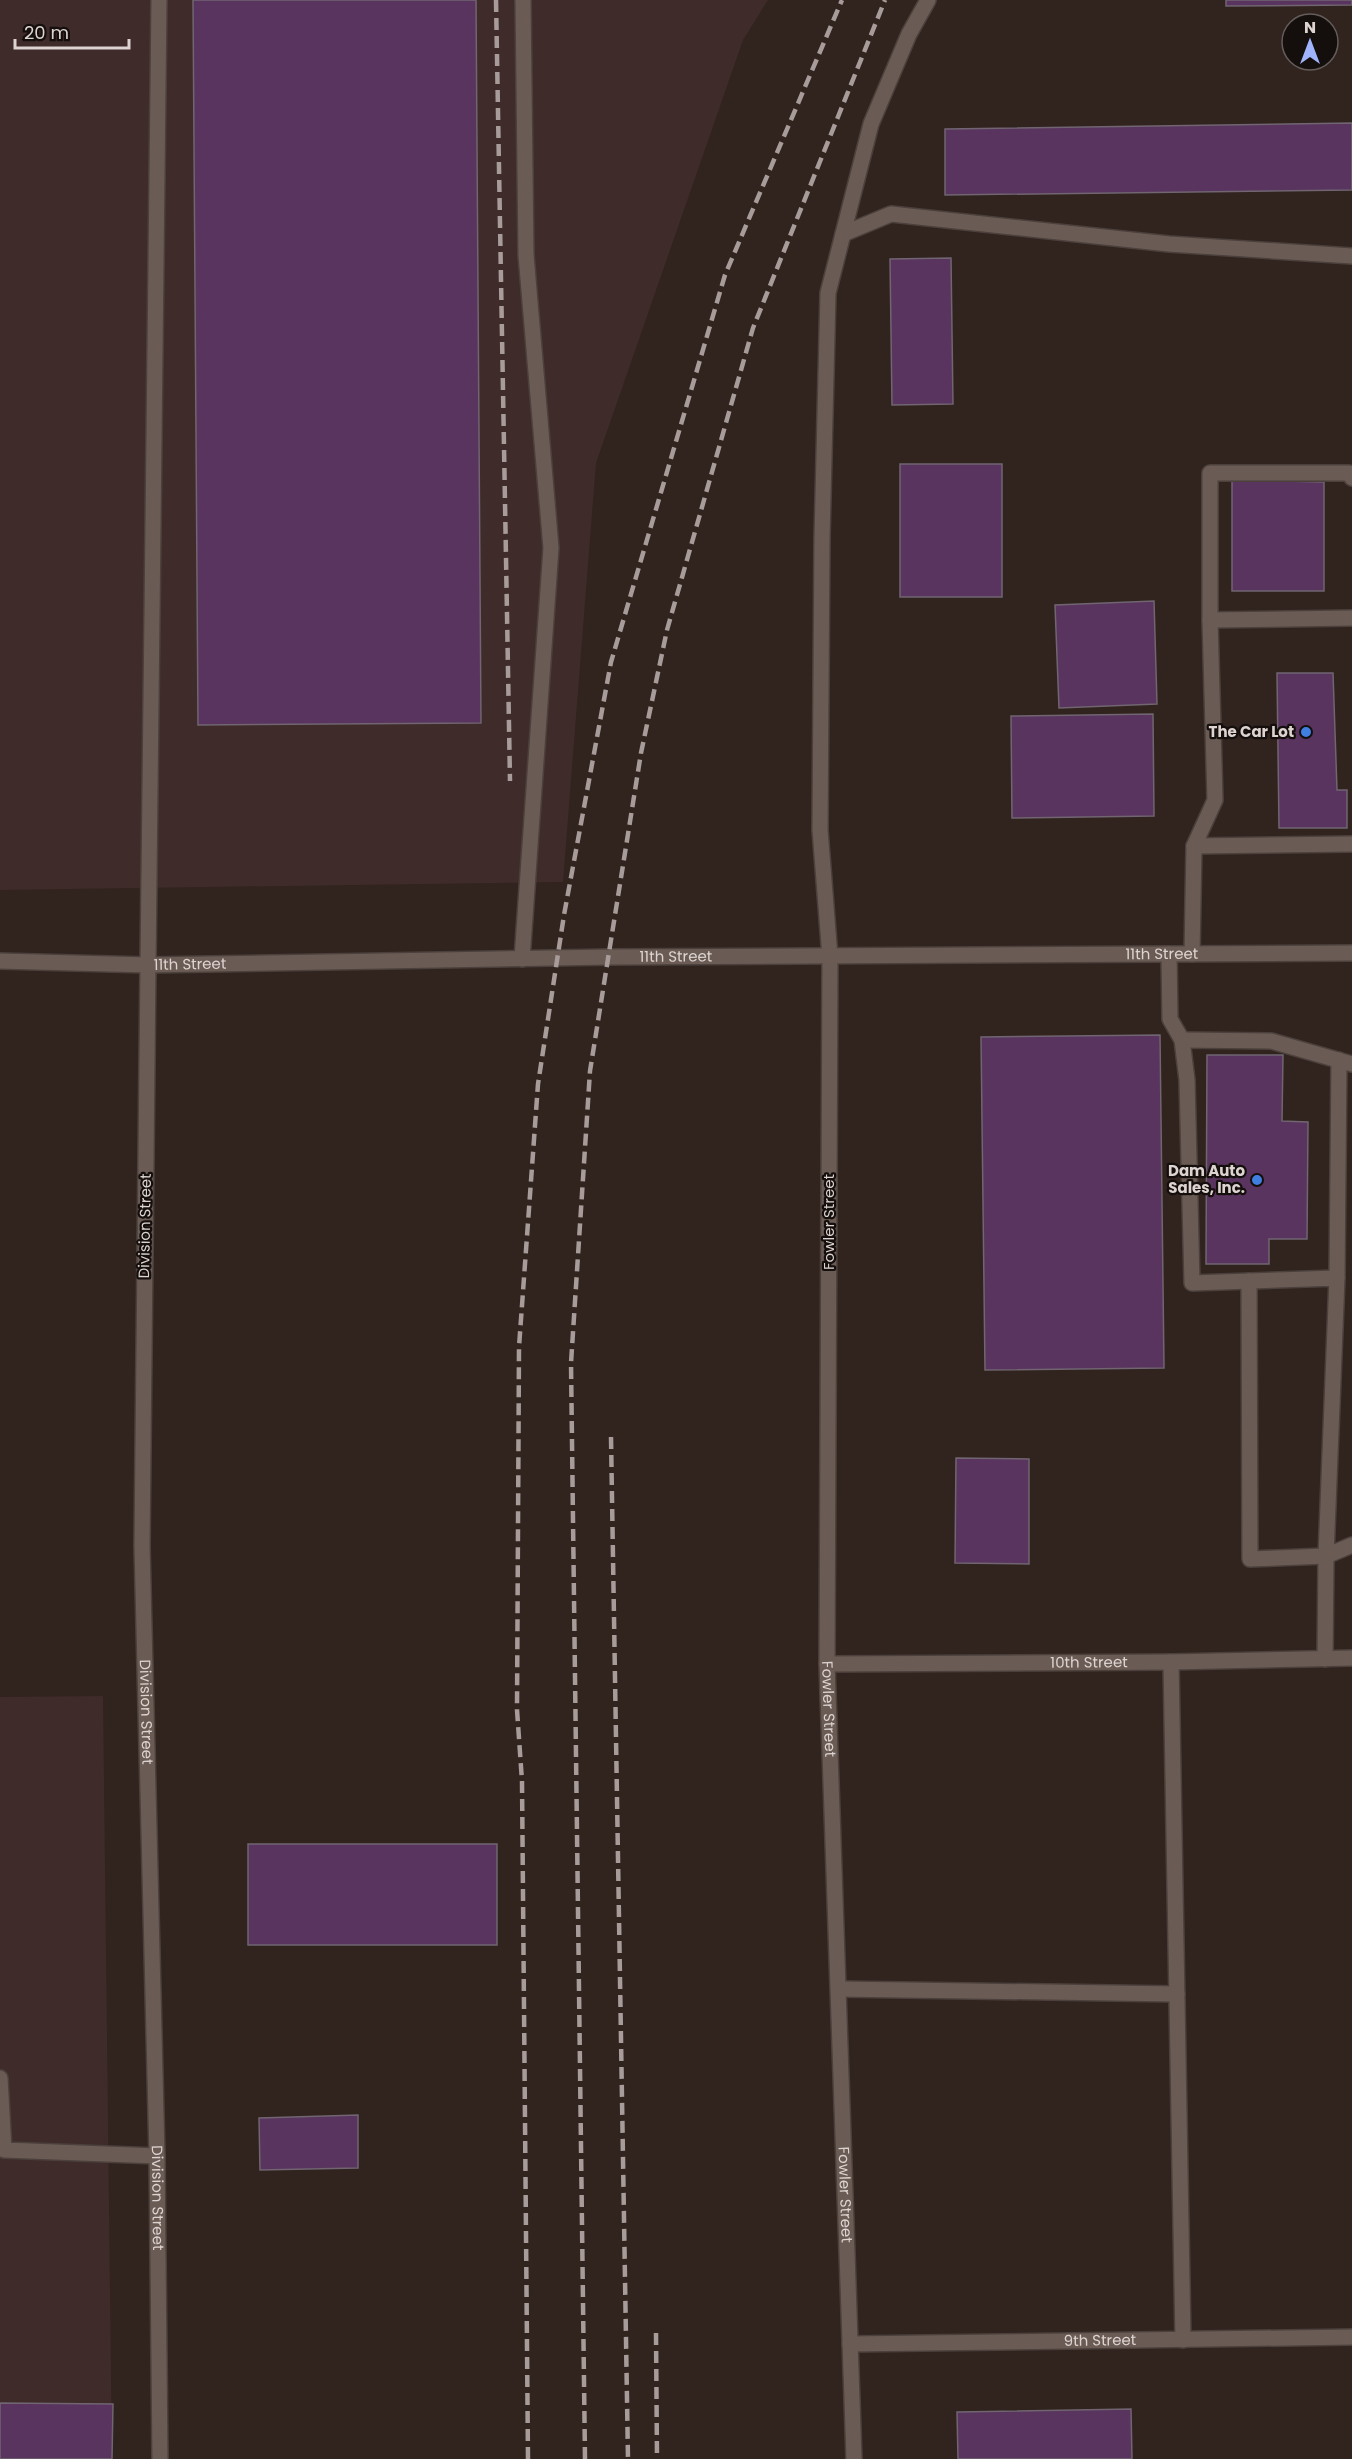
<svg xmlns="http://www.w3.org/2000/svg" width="1352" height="2459" font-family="Poppins,sans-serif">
<rect width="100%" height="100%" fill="#31231e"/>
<path fill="#3f2b2a" d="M0,0H768L743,40L596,463L563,882L0,890Z
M103,1696L112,2459H0V1697Z"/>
<path fill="#59345e" stroke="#706571" stroke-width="1.5" d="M193,0H476L481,723L198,725Z
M1226,0H1352V5L1226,6Z
M1352,123V190L945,195V129Z
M951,258L953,404L892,405L890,259Z
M900,464H1002V597H900Z
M1232,480L1324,482V591H1232Z
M1154,601L1157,704L1059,708L1055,605Z
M1277,673H1333L1337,790H1347V828H1279Z
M1153,714L1154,816L1012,818L1011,716Z
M1160,1035L1164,1368L985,1370L981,1037Z
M1207,1055H1283L1282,1121L1308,1122L1307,1239H1269V1264H1206Z
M956,1458L1029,1459V1564L955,1563Z
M248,1844H497V1945H248Z
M358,2115V2168L260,2170L259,2118Z
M0,2403L113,2404L112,2459H0Z
M1131,2409L1132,2459H958L957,2412Z"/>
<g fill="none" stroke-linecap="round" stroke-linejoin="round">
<defs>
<g id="service">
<path d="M843,234L871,124L909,34L928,0"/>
<path d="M1352,478L1349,473H1210V620L1215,800L1194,846L1352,844"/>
<path d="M1210,620L1352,618"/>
<path d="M1169,954L1170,1019L1182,1040L1187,1080L1192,1283L1337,1278L1326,1556L1325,1659"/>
<path d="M1192,954L1194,846"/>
<path d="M830,957L820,830L822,538L828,293L843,234L891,214L1169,244L1352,256"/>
<path d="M522,959L551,548L526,255L523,0"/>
<path d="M148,965L159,0"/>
<path d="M1182,1040L1271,1041L1352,1064"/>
<path d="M1337,1278L1339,1060"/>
<path d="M1249,1281L1250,1559L1326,1556L1352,1545"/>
<path d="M1171,1662L1183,2340"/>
<path d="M839,1989L1177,1994"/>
<path d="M0,2078L4,2150L157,2156"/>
<path id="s1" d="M850,2344L1352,2337"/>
</g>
<g id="minor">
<path id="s2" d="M830,957L827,1664L854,2459"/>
<path id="s3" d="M148,965L142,1546L157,2156L160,2459"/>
<path id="s4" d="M827,1664L1171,1662L1352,1658"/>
</g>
<g id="secondary">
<path id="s5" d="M0,961L148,965L610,957L1352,953"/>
</g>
</defs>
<use href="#service" stroke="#4b403c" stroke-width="18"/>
<use href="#minor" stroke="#4b403c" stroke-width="18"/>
<use href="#secondary" stroke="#4b403c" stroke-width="18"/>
<use href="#service" stroke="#6b5b55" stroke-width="15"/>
<use href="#minor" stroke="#6b5b55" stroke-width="15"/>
<use href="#secondary" stroke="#6b5b55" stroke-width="15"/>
<path stroke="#a79c99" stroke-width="4.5" stroke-dasharray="12 6" stroke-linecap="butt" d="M496,0L510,781
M611,1437L628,2459
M656,2333L657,2459
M528,2459L522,1781L517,1710L519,1347L538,1084L564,915L611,662L725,275L842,0
M585,2459L571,1363L590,1071L641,753L667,630L753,328L885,0"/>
</g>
<g fill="#3f7fe0" stroke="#140e0c" stroke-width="2">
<circle cx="1306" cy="732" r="6"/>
<circle cx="1257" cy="1180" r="6"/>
</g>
<g text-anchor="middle" stroke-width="4.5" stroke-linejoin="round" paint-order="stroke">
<g font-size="15" font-weight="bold" fill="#ddd4d1" stroke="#140e0c" text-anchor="end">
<text x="1294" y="737">The Car Lot</text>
<text x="1245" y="1176">Dam Auto<tspan x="1245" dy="17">Sales, Inc.</tspan></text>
</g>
<g font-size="15" fill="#ddd4d1" stroke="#140e0c">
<text dy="5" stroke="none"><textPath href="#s5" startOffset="1162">11th Street</textPath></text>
<text dy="5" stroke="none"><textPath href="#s5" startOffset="676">11th Street</textPath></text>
<text dy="5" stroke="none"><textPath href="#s5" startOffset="190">11th Street</textPath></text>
<text transform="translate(829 1222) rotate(-90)" y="5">Fowler Street</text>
<text transform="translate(145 1226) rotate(-89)" y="5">Division Street</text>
<text dy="5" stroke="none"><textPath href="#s4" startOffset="262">10th Street</textPath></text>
<text dy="5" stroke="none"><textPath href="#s2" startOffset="752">Fowler Street</textPath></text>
<text dy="5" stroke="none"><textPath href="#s3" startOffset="747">Division Street</textPath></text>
<text dy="5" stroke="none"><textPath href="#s2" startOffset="1238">Fowler Street</textPath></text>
<text dy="5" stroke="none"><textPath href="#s3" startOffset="1233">Division Street</textPath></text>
<text dy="5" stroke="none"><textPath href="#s1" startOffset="250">9th Street</textPath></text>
</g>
</g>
<g transform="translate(1310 42)"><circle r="28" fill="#140e0c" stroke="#645d5b" stroke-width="1.5"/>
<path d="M0-4.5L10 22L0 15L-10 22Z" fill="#a0b3fd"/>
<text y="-9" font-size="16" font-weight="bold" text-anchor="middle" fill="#ddd4d1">N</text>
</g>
<path d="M15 39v9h114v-9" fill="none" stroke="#ddd4d1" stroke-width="3"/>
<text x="24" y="39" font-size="18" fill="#ddd4d1" stroke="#140e0c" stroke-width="4.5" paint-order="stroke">20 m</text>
</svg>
